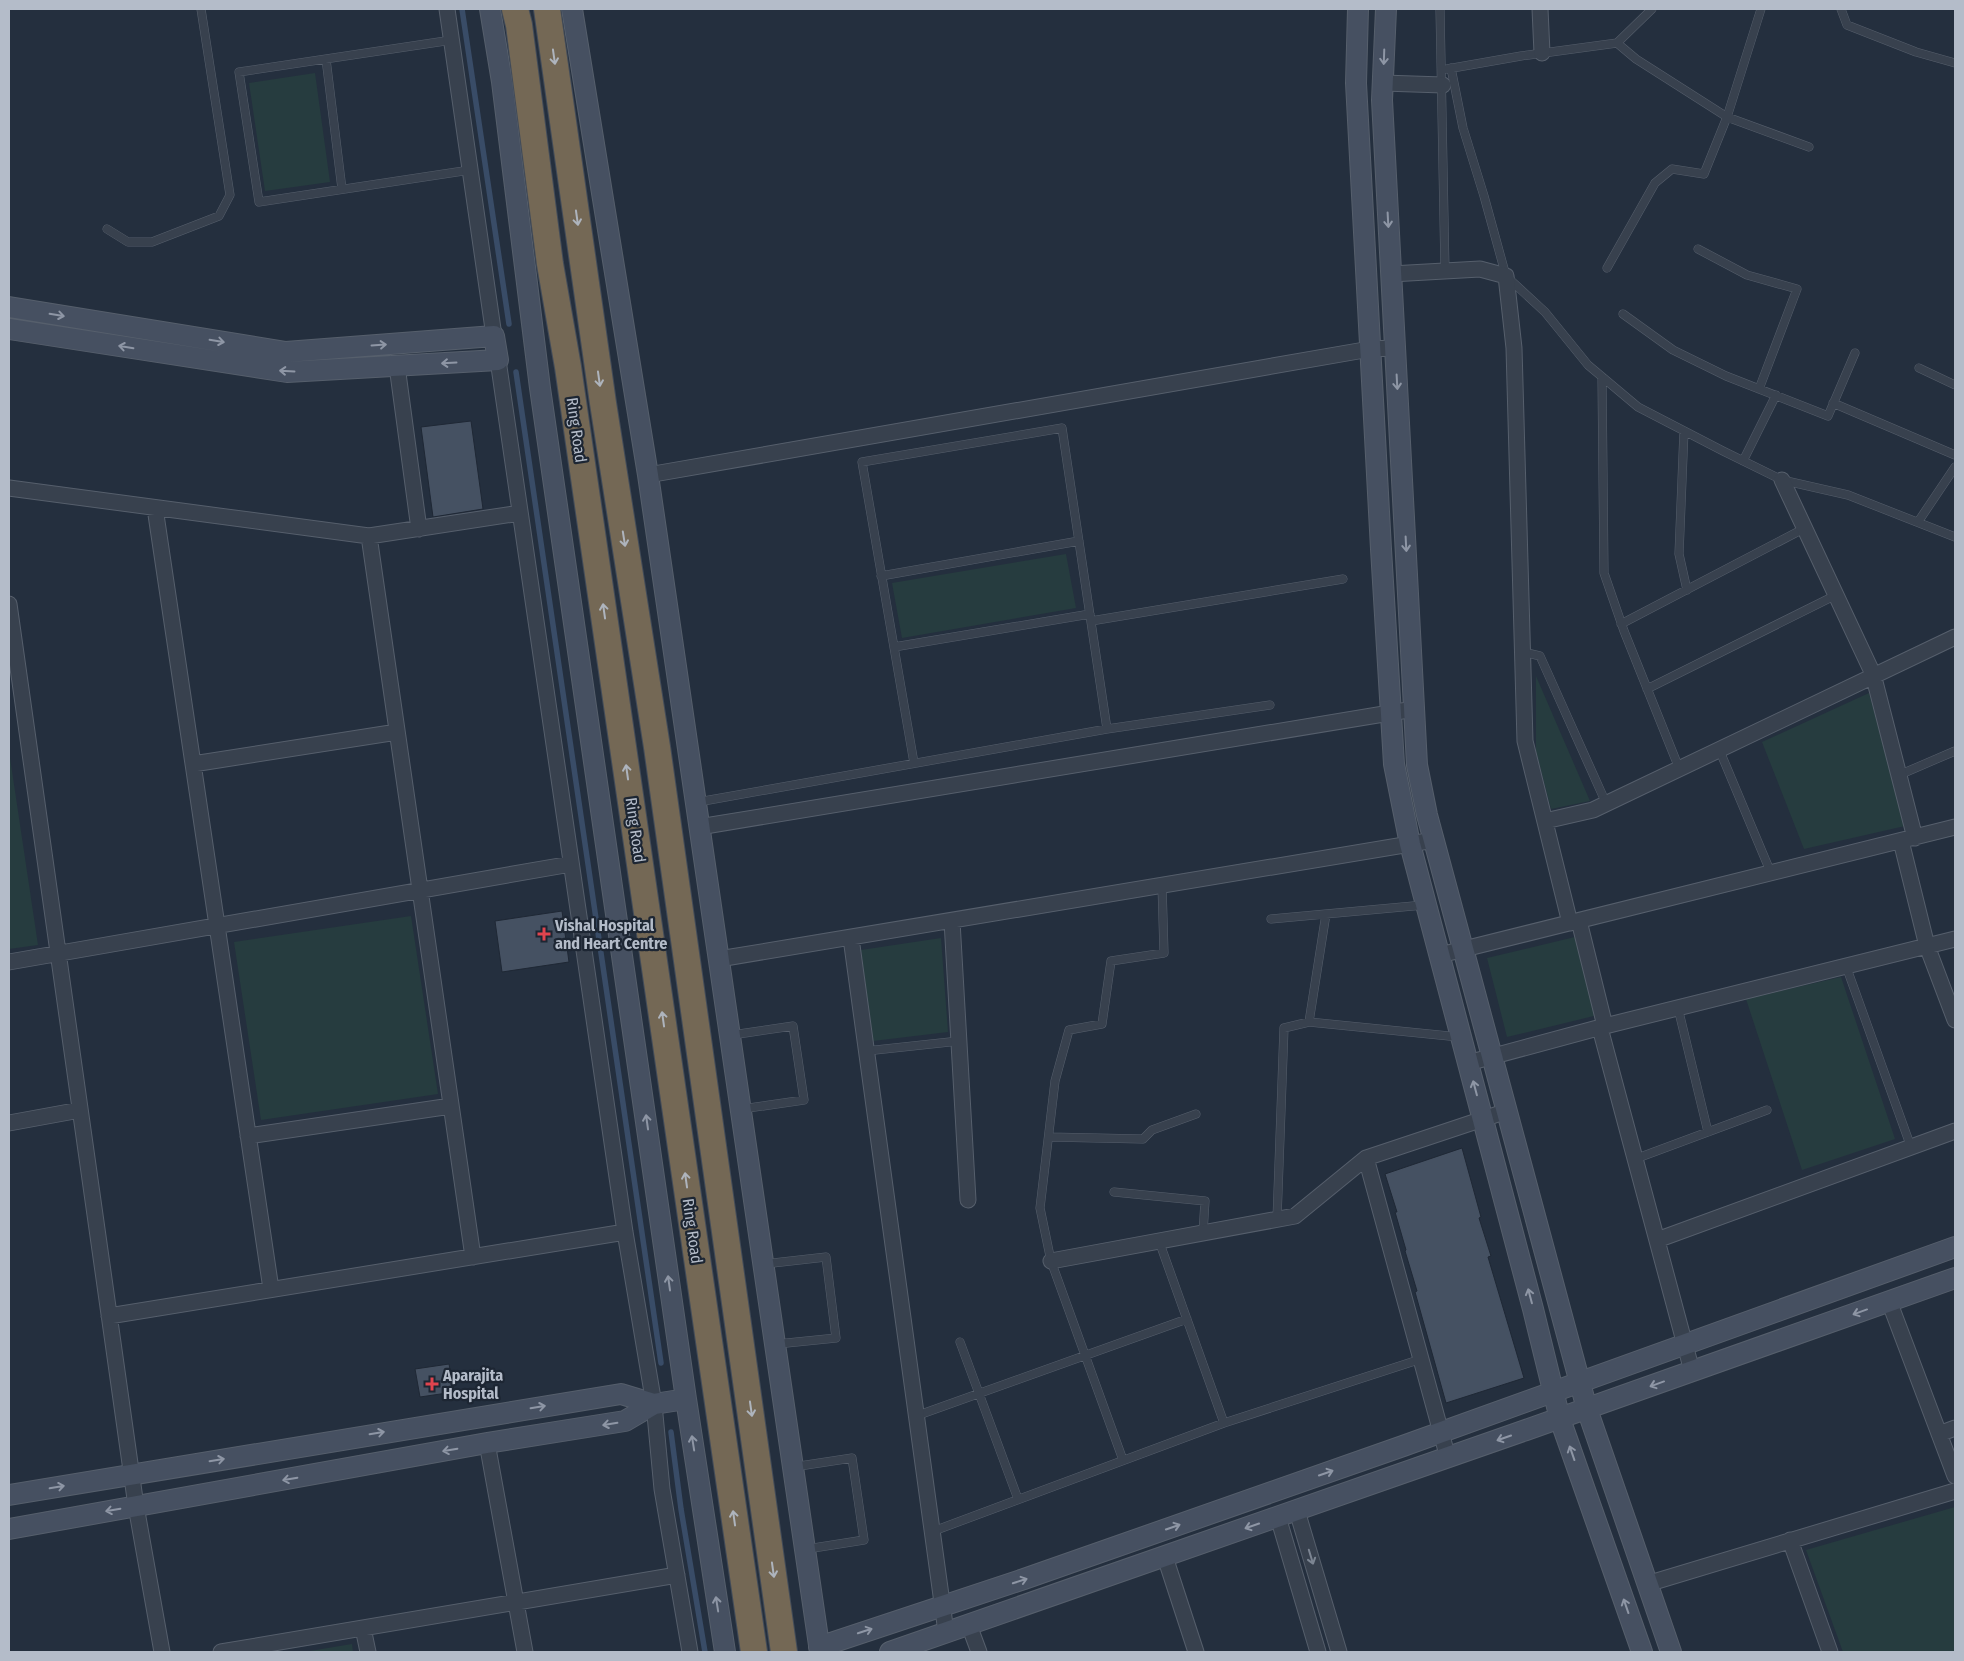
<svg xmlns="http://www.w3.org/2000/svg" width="1964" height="1661" font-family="'Fira Sans Condensed',sans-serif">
<rect width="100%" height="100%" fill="#242f3e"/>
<path fill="#263c3f" d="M315,73L330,182L265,191L249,83Z
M1066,554L1076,608L902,638L892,583Z
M1536,676L1590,801L1551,809L1536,751Z
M1869,693L1905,826L1804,849L1762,742Z
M9,751L38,945L9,949Z
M411,916L438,1094L261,1120L234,942Z
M1579,936L1598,1015L1507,1037L1487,958Z
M941,938L948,1032L873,1041L861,950Z
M1841,977L1895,1139L1802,1170L1746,999Z
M1955,1507V1651L1843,1652L1806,1550Z
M352,1644L353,1652H304Z"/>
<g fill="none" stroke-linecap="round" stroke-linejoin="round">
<path stroke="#394c67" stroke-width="5.5" d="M462,9L509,324
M516,372L661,1363
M671,1432L681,1509L705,1652"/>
</g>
<path fill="#455162" stroke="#1f2835" d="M471,421L483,509L433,517L421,427Z
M562,911L569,962L502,972L495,921Z
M1462,1148L1481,1217L1479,1218L1491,1256L1488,1257L1524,1378L1446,1403L1415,1292L1417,1291L1405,1251L1406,1250L1395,1212H1397L1385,1174Z
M449,1364L454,1392L420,1397L415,1369Z"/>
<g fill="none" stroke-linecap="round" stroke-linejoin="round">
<defs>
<path id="lane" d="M1440,9L1445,271
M1841,9L1847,25L1916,52L1955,63
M452,40L239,72L259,202L470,170
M1617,43L1636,59L1727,117L1809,147
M326,59L342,189
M1451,68L1463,128L1484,196L1506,276L1545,312L1588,365L1638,407L1723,451L1782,480L1848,495L1955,537
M1447,69L1521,56L1617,43L1652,9
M107,229L128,242H152L219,216L230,195L201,9
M1698,249L1747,275L1797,289L1759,389
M1607,268L1655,183L1672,169L1704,174L1727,117L1761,9
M1623,314L1673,350L1726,376L1828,416L1855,353
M1919,368L1955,385
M1602,377L1604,573L1624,631L1679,768
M1833,403L1955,455
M1684,431L1679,554L1687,590
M1743,461L1776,395
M1918,522L1955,467
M881,576L1079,541
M1091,621L1343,579
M1621,624L1805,528
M894,647L1090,614
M1523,652L1540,656L1606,803
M1647,689L1836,595
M1719,749L1771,873
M914,763L862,462L1062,428L1107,729
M1899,775L1955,751
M698,802L1107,729L1270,705
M1271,919L1424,905
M1846,966L1911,1147
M1678,1008L1708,1132
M1309,1022L1326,914
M732,1035L793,1026L804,1100L742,1109
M866,1051L959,1041
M1049,1137L1143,1139L1152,1130L1196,1114
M1635,1159L1767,1110
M1114,1192L1205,1201L1203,1233
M1277,1219L1284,1028L1309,1022L1459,1037
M1159,1241L1224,1423
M764,1264L826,1257L836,1338L777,1344
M960,1342L1018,1499
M916,1416L1187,1319
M1123,1460L1051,1261L1040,1208L1055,1081L1069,1030L1102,1024L1111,961L1164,953L1162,885
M793,1467L852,1458L864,1540L807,1549
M931,1532L1224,1423L1421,1359"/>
<path id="street" d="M447,9L494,336
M1540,9L1542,53
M1383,83L1443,85
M1391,274L1480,269L1506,276L1514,348L1525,741L1570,923
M498,360L625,1232L654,1404L662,1489L690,1652
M397,366L419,529
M648,475L1370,349L1395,348
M1782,480L1873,674L1915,838
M9,488L369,536L520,513
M155,508L271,1289
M369,536L473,1257
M9,604L136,1506L162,1652
M193,764L397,732
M1545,821L1593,810L1955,637
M699,827L1414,709
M1901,841L1927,946L1955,1020
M952,921L968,1200
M1579,921L1605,1026
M851,938L946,1632
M1440,955L1955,827
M719,959L1434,840
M9,962L571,864
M1600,1028L1692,1371
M1468,1063L1605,1026L1955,939
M9,1123L80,1110
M248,1136L451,1106
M1366,1158L1448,1458
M1657,1240L1955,1131
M1051,1261L1295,1216L1366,1158L1507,1111
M1889,1301L1955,1476
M109,1316L625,1232
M1939,1434L1955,1428
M487,1443L525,1652
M1297,1511L1339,1652
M1278,1517L1318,1652
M1790,1540L1830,1652
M1165,1557L1196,1652
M1647,1584L1955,1491
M969,1625L979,1652
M363,1628L368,1652
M221,1652L677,1575"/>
<path id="secondary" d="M490,9L502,82L540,388L686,1399L725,1652
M572,9L648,475L820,1652
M1358,9L1356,83L1381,549L1394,764L1410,844L1533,1309L1560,1419L1642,1652
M1386,9L1382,100L1417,765L1427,815L1587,1409L1671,1652
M9,307L286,352L494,336L498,360L287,372L9,329
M9,1495L621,1394L654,1404
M9,1529L487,1443L625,1421L654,1404L686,1399
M819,1647L1024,1579L1403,1446L1955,1247
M890,1652L1526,1430L1955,1278"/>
<path id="highway" d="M515,9L519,25L550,264L568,367L754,1652
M547,9L603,403L657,747L784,1652"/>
</defs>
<use href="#lane" stroke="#565f6c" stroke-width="9"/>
<use href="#street" stroke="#565f6c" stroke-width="17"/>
<use href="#secondary" stroke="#565f6c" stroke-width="22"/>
<use href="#highway" stroke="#434c59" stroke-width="28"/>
<use href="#lane" stroke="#38414e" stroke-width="8"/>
<use href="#street" stroke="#38414e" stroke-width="15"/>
<use href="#secondary" stroke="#465061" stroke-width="20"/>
<use href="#highway" stroke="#746855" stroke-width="26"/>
</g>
<defs><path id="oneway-shaft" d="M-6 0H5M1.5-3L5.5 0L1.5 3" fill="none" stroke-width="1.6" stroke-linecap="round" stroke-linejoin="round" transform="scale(1.25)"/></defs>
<g stroke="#aeb4bd">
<use href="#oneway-shaft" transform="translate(554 57) rotate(82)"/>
<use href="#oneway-shaft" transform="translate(577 218) rotate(82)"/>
<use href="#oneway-shaft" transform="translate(599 379) rotate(82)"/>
<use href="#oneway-shaft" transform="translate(624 539) rotate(81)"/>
<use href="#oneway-shaft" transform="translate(604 611) rotate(-98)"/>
<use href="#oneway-shaft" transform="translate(627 772) rotate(-98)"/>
<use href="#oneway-shaft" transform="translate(663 1019) rotate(-98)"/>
<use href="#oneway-shaft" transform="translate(686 1180) rotate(-98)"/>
<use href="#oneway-shaft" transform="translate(751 1409) rotate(82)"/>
<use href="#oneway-shaft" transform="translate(734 1518) rotate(-98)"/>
<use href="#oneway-shaft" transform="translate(773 1570) rotate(82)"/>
</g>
<g stroke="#8e96a5">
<use href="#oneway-shaft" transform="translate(1384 57) rotate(92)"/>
<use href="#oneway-shaft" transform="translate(1388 220) rotate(87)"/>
<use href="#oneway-shaft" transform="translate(57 315) rotate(9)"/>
<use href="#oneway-shaft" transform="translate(217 341) rotate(9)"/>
<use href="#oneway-shaft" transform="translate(379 345) rotate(-4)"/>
<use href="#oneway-shaft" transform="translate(126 347) rotate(-171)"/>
<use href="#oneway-shaft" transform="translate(449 363) rotate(177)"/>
<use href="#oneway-shaft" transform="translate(287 371) rotate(-177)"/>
<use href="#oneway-shaft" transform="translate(1397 382) rotate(87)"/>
<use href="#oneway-shaft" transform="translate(1406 544) rotate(87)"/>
<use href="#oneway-shaft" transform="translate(1475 1088) rotate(-105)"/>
<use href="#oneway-shaft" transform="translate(647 1122) rotate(-98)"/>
<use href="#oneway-shaft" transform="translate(669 1283) rotate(-98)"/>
<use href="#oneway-shaft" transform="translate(1530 1296) rotate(-105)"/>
<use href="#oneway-shaft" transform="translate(1860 1312) rotate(160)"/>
<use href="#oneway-shaft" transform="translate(1657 1384) rotate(160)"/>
<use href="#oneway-shaft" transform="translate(538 1407) rotate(-9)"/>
<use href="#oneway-shaft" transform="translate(610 1424) rotate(171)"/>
<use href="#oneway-shaft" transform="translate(377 1433) rotate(-9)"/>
<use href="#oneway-shaft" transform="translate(1504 1438) rotate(161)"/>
<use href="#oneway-shaft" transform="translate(693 1443) rotate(-99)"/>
<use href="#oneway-shaft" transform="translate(450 1450) rotate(170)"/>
<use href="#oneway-shaft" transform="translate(1572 1453) rotate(-109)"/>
<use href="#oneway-shaft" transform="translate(217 1460) rotate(-9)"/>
<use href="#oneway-shaft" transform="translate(1326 1473) rotate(-19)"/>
<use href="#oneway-shaft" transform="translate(290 1479) rotate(170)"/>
<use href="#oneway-shaft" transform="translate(57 1487) rotate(-10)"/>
<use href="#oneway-shaft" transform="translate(113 1510) rotate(170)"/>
<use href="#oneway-shaft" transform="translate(1252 1526) rotate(161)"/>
<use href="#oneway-shaft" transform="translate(1173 1527) rotate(-19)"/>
<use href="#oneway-shaft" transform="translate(1020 1581) rotate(-18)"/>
<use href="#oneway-shaft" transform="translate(717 1604) rotate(-99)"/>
<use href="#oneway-shaft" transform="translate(1626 1606) rotate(-109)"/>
<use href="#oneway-shaft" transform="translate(865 1631) rotate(-18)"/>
</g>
<use stroke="#7c8592" href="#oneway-shaft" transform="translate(1311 1557) rotate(73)"/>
<g fill="#e0444e" stroke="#1d2633" stroke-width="2">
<path d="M541.5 926.5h5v5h5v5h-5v5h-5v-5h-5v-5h5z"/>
<path d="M429.5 1376.5h5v5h5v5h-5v5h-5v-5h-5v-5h5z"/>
</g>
<g text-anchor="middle" stroke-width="4.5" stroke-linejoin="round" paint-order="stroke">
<g font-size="16" fill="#b4bcc9" stroke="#1d2633">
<text transform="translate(577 430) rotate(82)" y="6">Ring Road</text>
<text transform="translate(636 830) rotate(82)" y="6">Ring Road</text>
<text transform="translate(693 1231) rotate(82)" y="6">Ring Road</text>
</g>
<g font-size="16" font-weight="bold" fill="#b4bcc9" stroke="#1d2633" text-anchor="start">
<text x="555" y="931">Vishal Hospital<tspan x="555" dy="18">and Heart Centre</tspan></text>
<text x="443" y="1381">Aparajita<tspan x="443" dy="18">Hospital</tspan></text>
</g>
</g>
<rect width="1964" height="1661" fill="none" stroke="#b4bcc9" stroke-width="20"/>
</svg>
